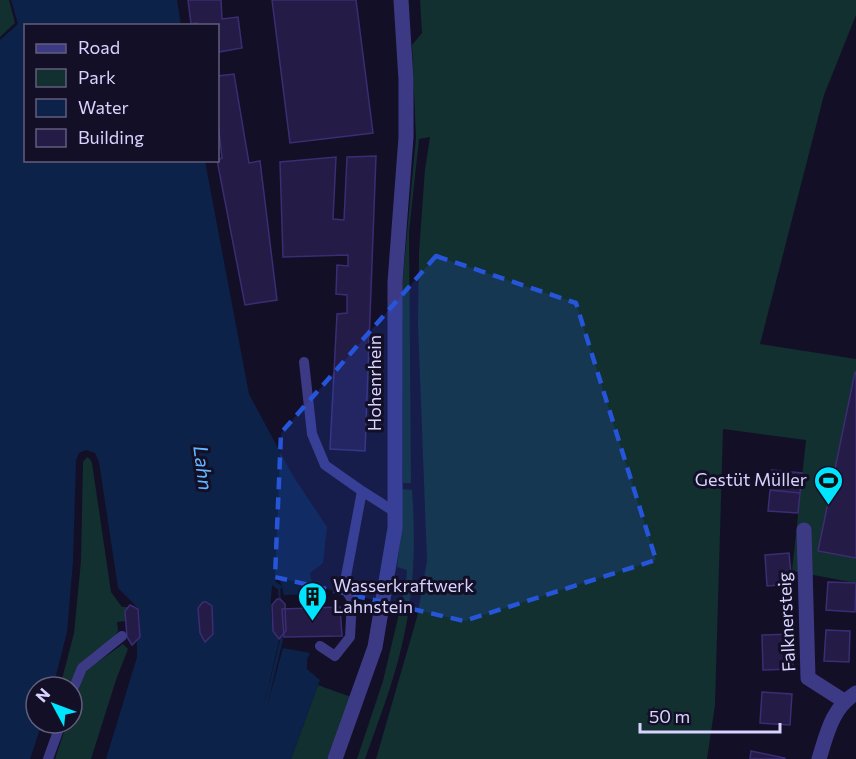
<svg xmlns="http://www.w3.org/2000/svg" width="856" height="759" font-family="Commissioner,sans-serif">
<rect width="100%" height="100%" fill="#130f26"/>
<path fill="#12302f" d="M0,0H9L15,23L0,37Z
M420,0H856V15L824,95L760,344L856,359V583L792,571L806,440L723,429L715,705L707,759H376L417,617L427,561L418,324L419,252L425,169L430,137L419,139L409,232L411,483H403L402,287L416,138L412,45L422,33Z
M87,457L90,459L92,463L111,592L122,607H128L125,611L126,621L117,622L118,631L114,637C93,653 78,661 69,687H60L74,633L81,561L83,462Z
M402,489L412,490C416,542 414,594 402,645C393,684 378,722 365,759H357L383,681L406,584L407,570L397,567L402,526Z
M123,644L128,649L116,680L91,759H55L67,723H72V710L85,671Z
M318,685L351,697L327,759H291Z"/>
<path fill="#0c2248" d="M11,0H177L181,25L26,26V160L205,161L249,394L293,476L327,527L323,563L310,573L314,594L284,595L280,580L273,577C271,599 267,622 279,641L264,705L280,640L278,589L280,585L283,640L267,706L283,648L310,653L307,659V669L320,680L291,759H106L137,657V641L140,637L139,609L118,588L99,462L95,453L86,450L79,453L76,460L73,562L67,632L53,687H36V723H42L30,759H0V40L18,24Z"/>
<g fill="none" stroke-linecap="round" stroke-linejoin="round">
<path stroke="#0c2248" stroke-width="5" d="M273,577V583L279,587"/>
</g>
<path fill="#241b47" stroke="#3b2d73" stroke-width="1.5" d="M188,0H221L222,19L238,17L242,48L219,52L218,26H197V23L191,24Z
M272,0H356L373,133L290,143Z
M234,74L249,163L260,161L277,300L245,305L217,160L222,158L218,123V76Z
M376,156L365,451L330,449L337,314L347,313V295L336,294L337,265L348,266V255L283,257L280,162L336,157L333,219L344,220L347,157Z
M855,372H856V558L818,551Z
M772,470L802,473L800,493L770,490Z
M770,490L800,493L798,513L768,511Z
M789,553L792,584L767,586L765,555Z
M828,582L856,583L855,612L826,610Z
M277,599H280L285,604L286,631L279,639L273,631L272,605Z
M203,602H206L212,606L213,634L205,642L200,633L198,608Z
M130,605L138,609L140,637L132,645L127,637L125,611Z
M340,607L342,636L284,637L282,609Z
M826,630L850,631L849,662L824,661Z
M792,634L793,669L763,670L762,635Z
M762,692L792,694L790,725L760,723Z
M751,751L785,758V759H750Z"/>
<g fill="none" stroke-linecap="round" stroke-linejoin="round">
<path stroke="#3d3a85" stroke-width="10" d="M304,362L312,434L325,465L362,491
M320,646L335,656L350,637L352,600L344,587L362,491L395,512
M72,692L82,668L122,636
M48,759L61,723"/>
<path stroke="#3d3a85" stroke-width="15" d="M804,530L808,678L844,701
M335,759L375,647L395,528V282L406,137V80L401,0
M819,759C827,733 832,708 856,693"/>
</g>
<path fill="#2655da" fill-opacity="0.2" stroke="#2655da" stroke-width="4.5" stroke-dasharray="12 8" stroke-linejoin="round" d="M436,256L576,303L656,560L464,621L275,577L281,433Z"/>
<defs>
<symbol id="stadium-pin" viewBox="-11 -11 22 30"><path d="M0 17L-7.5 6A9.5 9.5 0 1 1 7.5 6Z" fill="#00e5ff" stroke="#130f26"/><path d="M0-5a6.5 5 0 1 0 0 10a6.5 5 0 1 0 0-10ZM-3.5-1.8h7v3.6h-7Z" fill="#111"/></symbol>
<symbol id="building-pin" viewBox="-11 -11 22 30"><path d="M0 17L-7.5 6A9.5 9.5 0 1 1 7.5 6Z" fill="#00e5ff" stroke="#130f26"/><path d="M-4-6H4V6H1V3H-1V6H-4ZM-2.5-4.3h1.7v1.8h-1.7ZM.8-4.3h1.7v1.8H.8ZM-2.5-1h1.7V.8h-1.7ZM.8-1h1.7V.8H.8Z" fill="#111"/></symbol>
</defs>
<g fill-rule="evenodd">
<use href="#stadium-pin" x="812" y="464" width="33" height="45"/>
<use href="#building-pin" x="296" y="580" width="33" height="45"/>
</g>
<g text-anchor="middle" stroke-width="6" stroke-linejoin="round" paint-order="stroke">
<g font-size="18" fill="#d9d4ff" stroke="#130f26">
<text transform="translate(375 383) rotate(-90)" y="6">Hohenrhein</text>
<text transform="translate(787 622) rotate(-93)" y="6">Falknersteig</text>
</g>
<g font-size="18" fill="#d9d4ff" stroke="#130f26" text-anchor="end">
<text x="807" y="486">Gestüt Müller</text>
<text x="333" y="592" text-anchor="start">Wasserkraftwerk<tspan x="333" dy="21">Lahnstein</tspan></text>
</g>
<g font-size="20" font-style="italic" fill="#62b6ff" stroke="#130f26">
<text transform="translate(203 468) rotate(83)" y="7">Lahn</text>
</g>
</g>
<rect x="24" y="24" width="195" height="138" fill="#130f26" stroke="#625e7d" stroke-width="1.5"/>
<rect x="36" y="44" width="30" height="9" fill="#3d3a85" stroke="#625e7d" stroke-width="1.5"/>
<text x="78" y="54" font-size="18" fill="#d9d4ff">Road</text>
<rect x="36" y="69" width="30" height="18" fill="#12302f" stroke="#625e7d" stroke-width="1.5"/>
<text x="78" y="84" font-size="18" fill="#d9d4ff">Park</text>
<rect x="36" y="99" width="30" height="18" fill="#0c2248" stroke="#625e7d" stroke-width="1.5"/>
<text x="78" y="114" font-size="18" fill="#d9d4ff">Water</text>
<rect x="36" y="129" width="30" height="18" fill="#241b47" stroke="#625e7d" stroke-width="1.5"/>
<text x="78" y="144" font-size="18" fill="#d9d4ff">Building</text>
<g transform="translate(54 705) rotate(311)"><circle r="28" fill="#130f26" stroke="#625e7d" stroke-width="1.5"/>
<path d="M0-4.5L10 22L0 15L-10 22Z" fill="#00e5ff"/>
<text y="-9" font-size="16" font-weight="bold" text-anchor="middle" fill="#d9d4ff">N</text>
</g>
<path d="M640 723v9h140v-9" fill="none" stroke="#d9d4ff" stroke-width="3"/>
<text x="649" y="723" font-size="18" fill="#d9d4ff" stroke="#130f26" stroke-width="4.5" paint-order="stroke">50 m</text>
</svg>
